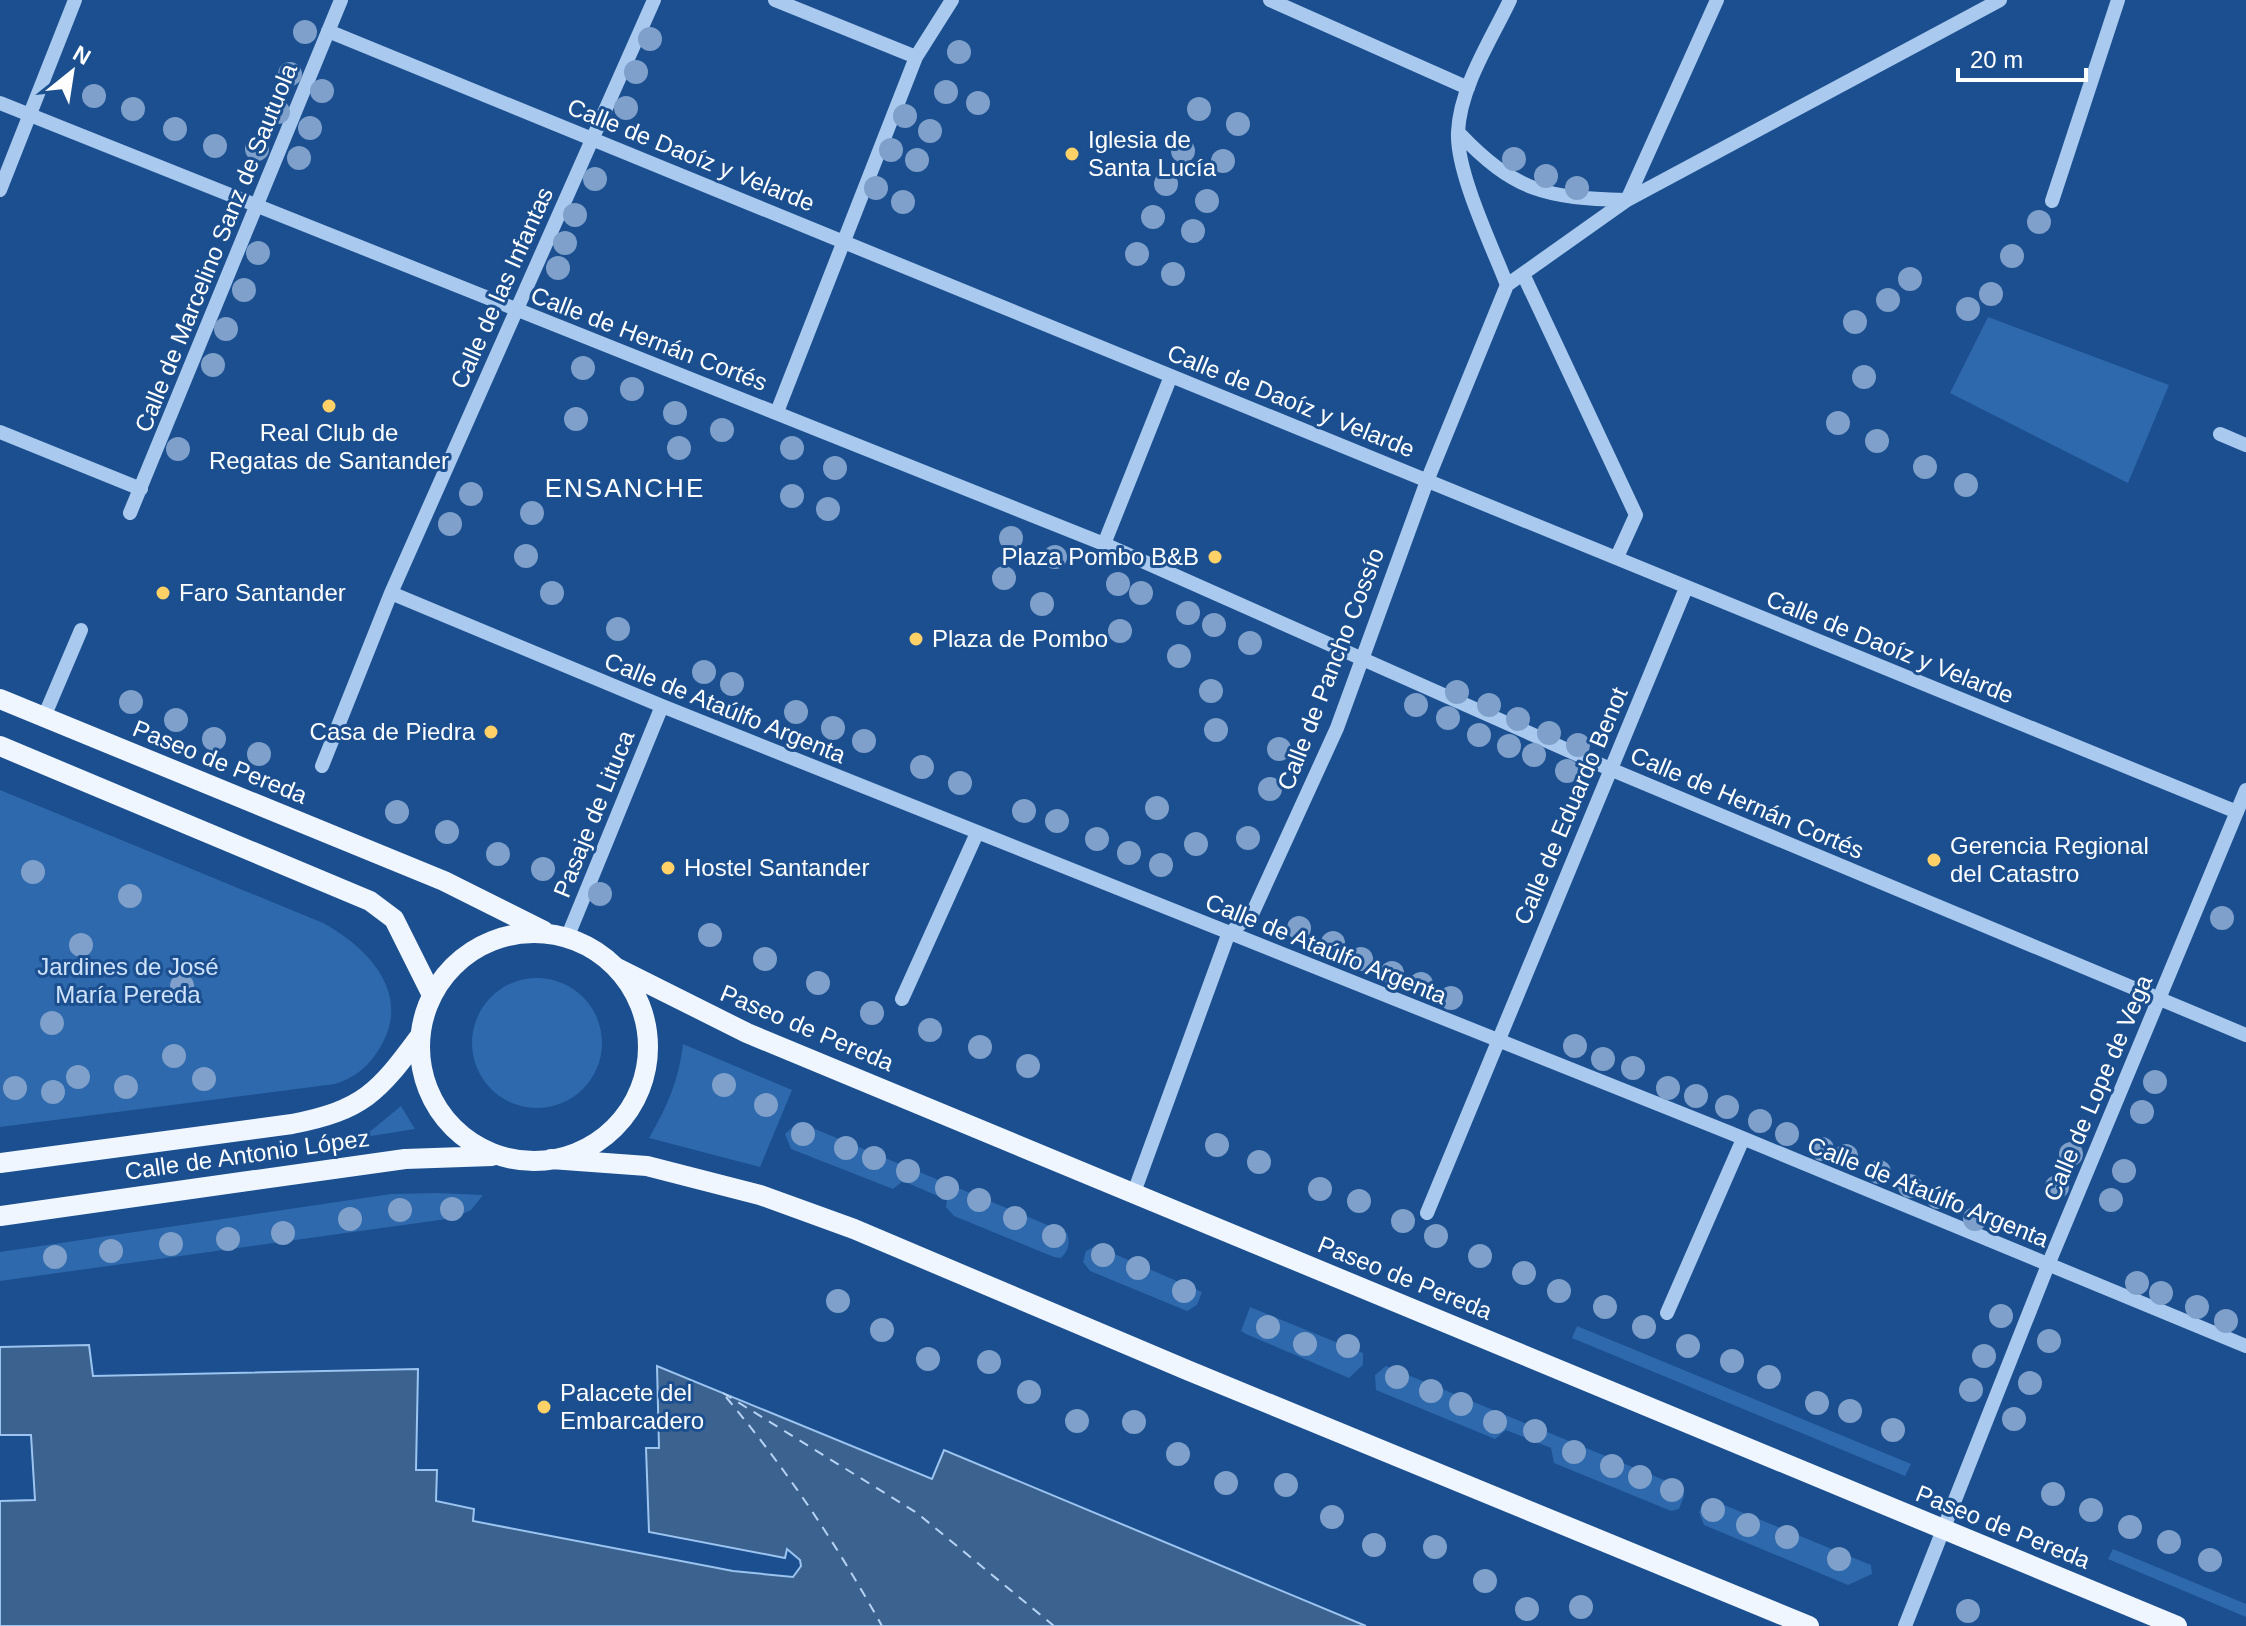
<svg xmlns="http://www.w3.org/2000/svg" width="2246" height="1626" font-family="Arial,sans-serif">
<rect width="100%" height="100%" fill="#1b4f8f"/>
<path fill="#2e69ad" d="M1988,317L2169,385L2128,483L1950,393Z
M0,790L323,923C367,947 412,992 381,1046C370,1065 357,1077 335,1084L0,1127Z
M472 1043a65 65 0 1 1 130 0a65 65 0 1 1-130 0Z
M683,1044L792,1090L760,1167L649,1138C667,1107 679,1080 683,1044Z
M401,1106L415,1129L352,1139L372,1130Z
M798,1122L1067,1233C1070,1243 1069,1250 1061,1258L1054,1257L954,1216L946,1207L947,1200L903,1181L893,1189L791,1149L785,1134Z
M437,1193L483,1195L471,1210L454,1218L0,1281V1252L391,1194Z
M1096,1246L1202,1292L1197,1305L1187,1311L1090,1271L1083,1262L1086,1251Z
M1250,1307L1363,1353V1365L1349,1378L1246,1334L1241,1331Z
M1577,1326L1911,1464L1905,1476L1572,1338Z
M1386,1366L1681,1487L1684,1496L1679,1509L1671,1511L1554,1463L1551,1448L1506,1430L1495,1439L1376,1390L1375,1375Z
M1712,1500L1871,1565L1872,1574L1848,1585L1704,1525L1699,1512L1706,1501Z
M2113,1549L2246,1604V1617L2108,1559Z"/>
<path fill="#3c6290" stroke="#9cc4f0" stroke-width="2" d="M89,1345L93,1376L418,1369L416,1470H437L436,1501L474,1509L473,1521L733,1571L793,1577L801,1566L800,1560L787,1549L785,1558L649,1532L646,1448H659L657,1366L932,1479L944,1450L1366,1626H0V1501L35,1500L31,1435H0V1347Z"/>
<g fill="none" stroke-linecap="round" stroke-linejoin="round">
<path stroke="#b5d3f5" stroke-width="2" stroke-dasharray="10 8" stroke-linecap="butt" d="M723,1393L917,1513L1054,1626
M726,1397C789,1473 834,1540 882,1626"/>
<path stroke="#a9c9ee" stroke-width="14" d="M775,0L916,57
M1270,0L1468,88
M328,31L2237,812
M0,103L1104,544L1610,769L2246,1035
M1458,132C1515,192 1546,198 1626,200
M0,190L75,0
M1627,200L1717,0
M2052,201L2118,0
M1523,274L1636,515L1617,557
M1507,285L1627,200L2000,0
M1507,285C1492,246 1456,172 1458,132C1460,87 1491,40 1510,0
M777,412L916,57L952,0
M0,432L141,489
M2220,434L2246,445
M130,513L341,0
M1104,544L1171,376
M391,593L662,706L1728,1132L2246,1346
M44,717L81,630
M322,766L391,593L654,0
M567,938L662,706
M902,999L977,833
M1133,1195L1228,935L1253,912L1337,728L1427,481L1507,285
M1427,1213L1686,588
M1667,1313L1743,1139
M1905,1626L2048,1265L2246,790"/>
<path stroke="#f0f6ff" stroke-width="20" d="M0,699L444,881L544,931
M0,746L370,901L394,919L432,995
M420 1047a114 114 0 1 1 228 0a114 114 0 1 1-228 0Z
M617,968L747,1033L2177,1626
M551,1159L647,1166L760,1195L854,1229L1187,1370L1809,1626
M0,1163L292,1124C363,1110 378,1093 420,1036
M0,1216L405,1159L492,1156"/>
</g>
<g fill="#7ea0ca">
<circle cx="305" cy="32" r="12"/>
<circle cx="650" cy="39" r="12"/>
<circle cx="959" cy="52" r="12"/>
<circle cx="636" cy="72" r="12"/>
<circle cx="290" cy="74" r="12"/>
<circle cx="322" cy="91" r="12"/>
<circle cx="946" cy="92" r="12"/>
<circle cx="94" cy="96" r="12"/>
<circle cx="978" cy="103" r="12"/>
<circle cx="626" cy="108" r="12"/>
<circle cx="133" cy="109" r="12"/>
<circle cx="1199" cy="109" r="12"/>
<circle cx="278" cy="112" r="12"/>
<circle cx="905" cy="116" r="12"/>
<circle cx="1238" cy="124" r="12"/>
<circle cx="310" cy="128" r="12"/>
<circle cx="175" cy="129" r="12"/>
<circle cx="930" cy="131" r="12"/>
<circle cx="215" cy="146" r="12"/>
<circle cx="257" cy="149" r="12"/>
<circle cx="891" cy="150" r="12"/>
<circle cx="1183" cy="151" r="12"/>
<circle cx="299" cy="158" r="12"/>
<circle cx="1514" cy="159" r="12"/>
<circle cx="917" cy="160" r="12"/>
<circle cx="1223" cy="161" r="12"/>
<circle cx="1546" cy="176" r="12"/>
<circle cx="595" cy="179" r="12"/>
<circle cx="1166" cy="184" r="12"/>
<circle cx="876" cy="188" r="12"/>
<circle cx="1577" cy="188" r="12"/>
<circle cx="1207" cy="201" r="12"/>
<circle cx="903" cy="202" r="12"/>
<circle cx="575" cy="215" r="12"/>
<circle cx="1153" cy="217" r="12"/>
<circle cx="2039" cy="222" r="12"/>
<circle cx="1193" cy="231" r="12"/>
<circle cx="565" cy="243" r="12"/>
<circle cx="258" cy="253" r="12"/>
<circle cx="1137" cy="254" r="12"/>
<circle cx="2012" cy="256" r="12"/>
<circle cx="558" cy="268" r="12"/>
<circle cx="1173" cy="274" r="12"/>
<circle cx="1910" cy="279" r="12"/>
<circle cx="244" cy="290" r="12"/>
<circle cx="1991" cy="294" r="12"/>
<circle cx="1888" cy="300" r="12"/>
<circle cx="1968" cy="309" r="12"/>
<circle cx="1855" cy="322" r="12"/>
<circle cx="226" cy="329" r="12"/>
<circle cx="213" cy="365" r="12"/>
<circle cx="583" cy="368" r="12"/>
<circle cx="1864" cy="377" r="12"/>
<circle cx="632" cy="389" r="12"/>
<circle cx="675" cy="413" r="12"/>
<circle cx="576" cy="419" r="12"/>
<circle cx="1838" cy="423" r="12"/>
<circle cx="722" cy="430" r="12"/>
<circle cx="1877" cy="441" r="12"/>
<circle cx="679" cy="448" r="12"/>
<circle cx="792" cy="448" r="12"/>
<circle cx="178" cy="449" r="12"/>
<circle cx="1925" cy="467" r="12"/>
<circle cx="835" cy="468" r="12"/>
<circle cx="1966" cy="485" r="12"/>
<circle cx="471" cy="494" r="12"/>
<circle cx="792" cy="496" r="12"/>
<circle cx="828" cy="509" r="12"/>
<circle cx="532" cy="513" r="12"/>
<circle cx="450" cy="524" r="12"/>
<circle cx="1011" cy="538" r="12"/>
<circle cx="526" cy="556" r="12"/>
<circle cx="1055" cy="557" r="12"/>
<circle cx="1004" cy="578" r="12"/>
<circle cx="1118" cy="584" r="12"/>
<circle cx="552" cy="593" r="12"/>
<circle cx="1141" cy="593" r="12"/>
<circle cx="1042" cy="604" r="12"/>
<circle cx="1188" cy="613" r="12"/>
<circle cx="1214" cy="625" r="12"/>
<circle cx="618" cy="629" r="12"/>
<circle cx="1120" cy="631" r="12"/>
<circle cx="1250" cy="643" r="12"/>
<circle cx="1179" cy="656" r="12"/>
<circle cx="704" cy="672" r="12"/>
<circle cx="732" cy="684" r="12"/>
<circle cx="1211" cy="691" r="12"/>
<circle cx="1457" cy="692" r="12"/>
<circle cx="131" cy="702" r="12"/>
<circle cx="1416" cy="705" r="12"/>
<circle cx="1489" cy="705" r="12"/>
<circle cx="796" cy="712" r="12"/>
<circle cx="1448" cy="718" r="12"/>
<circle cx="1518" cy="719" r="12"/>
<circle cx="176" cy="720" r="12"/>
<circle cx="833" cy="728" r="12"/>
<circle cx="1216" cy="730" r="12"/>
<circle cx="1549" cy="733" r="12"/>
<circle cx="1479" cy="735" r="12"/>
<circle cx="214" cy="739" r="12"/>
<circle cx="864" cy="741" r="12"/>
<circle cx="1578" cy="745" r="12"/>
<circle cx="1509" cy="746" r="12"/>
<circle cx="1279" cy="749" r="12"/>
<circle cx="259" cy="754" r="12"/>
<circle cx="1534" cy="755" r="12"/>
<circle cx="922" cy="767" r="12"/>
<circle cx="1567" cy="771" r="12"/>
<circle cx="960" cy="783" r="12"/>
<circle cx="1270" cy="789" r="12"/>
<circle cx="1157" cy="808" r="12"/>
<circle cx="1024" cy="811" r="12"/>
<circle cx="397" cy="812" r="12"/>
<circle cx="1057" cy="821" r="12"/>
<circle cx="447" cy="832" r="12"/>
<circle cx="1248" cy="838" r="12"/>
<circle cx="1097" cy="839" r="12"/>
<circle cx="1196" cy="844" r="12"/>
<circle cx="1129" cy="853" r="12"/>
<circle cx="498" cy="854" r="12"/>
<circle cx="1161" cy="865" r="12"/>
<circle cx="543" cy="869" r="12"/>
<circle cx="33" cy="872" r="12"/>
<circle cx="600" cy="894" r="12"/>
<circle cx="130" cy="896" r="12"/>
<circle cx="2222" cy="918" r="12"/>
<circle cx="1299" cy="928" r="12"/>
<circle cx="710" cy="935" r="12"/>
<circle cx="1333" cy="943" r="12"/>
<circle cx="81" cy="945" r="12"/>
<circle cx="765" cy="959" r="12"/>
<circle cx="1361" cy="959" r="12"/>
<circle cx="1392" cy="973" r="12"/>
<circle cx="818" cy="983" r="12"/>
<circle cx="1421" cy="984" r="12"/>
<circle cx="182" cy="986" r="12"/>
<circle cx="1451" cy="998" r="12"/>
<circle cx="872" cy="1013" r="12"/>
<circle cx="52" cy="1023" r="12"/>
<circle cx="930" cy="1030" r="12"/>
<circle cx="1575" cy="1046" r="12"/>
<circle cx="980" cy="1047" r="12"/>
<circle cx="174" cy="1056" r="12"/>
<circle cx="1603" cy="1059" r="12"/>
<circle cx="1028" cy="1066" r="12"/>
<circle cx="1633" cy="1068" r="12"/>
<circle cx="78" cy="1077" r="12"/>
<circle cx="204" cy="1079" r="12"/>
<circle cx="2155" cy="1082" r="12"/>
<circle cx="724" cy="1085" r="12"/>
<circle cx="126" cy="1087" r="12"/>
<circle cx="15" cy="1088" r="12"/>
<circle cx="1668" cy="1088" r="12"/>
<circle cx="53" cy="1092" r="12"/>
<circle cx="1696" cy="1096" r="12"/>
<circle cx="766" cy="1105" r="12"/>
<circle cx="1727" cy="1107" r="12"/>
<circle cx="2142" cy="1112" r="12"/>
<circle cx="1760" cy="1121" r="12"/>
<circle cx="803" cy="1134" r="12"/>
<circle cx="1787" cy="1134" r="12"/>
<circle cx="1217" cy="1145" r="12"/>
<circle cx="846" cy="1148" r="12"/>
<circle cx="1822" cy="1149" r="12"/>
<circle cx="2071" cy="1154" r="12"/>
<circle cx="1846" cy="1156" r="12"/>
<circle cx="874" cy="1158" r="12"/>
<circle cx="1259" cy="1162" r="12"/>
<circle cx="908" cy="1171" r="12"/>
<circle cx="2124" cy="1171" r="12"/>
<circle cx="1879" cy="1172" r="12"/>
<circle cx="1910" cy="1186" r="12"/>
<circle cx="2057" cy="1187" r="12"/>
<circle cx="947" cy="1188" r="12"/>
<circle cx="1320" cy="1189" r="12"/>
<circle cx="1938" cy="1197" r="12"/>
<circle cx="979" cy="1200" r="12"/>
<circle cx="2111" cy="1200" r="12"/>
<circle cx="1359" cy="1201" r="12"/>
<circle cx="452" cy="1209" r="12"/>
<circle cx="400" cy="1210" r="12"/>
<circle cx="1015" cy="1218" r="12"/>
<circle cx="350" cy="1219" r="12"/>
<circle cx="1975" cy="1219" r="12"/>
<circle cx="1403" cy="1221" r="12"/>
<circle cx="283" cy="1233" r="12"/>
<circle cx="1054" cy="1236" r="12"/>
<circle cx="1436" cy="1236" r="12"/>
<circle cx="228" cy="1239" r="12"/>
<circle cx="171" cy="1244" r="12"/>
<circle cx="111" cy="1251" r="12"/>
<circle cx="1103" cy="1255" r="12"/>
<circle cx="1480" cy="1256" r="12"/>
<circle cx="55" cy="1257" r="12"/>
<circle cx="1138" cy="1268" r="12"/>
<circle cx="1524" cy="1273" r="12"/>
<circle cx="2137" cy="1283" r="12"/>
<circle cx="1184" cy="1291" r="12"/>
<circle cx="1559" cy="1291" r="12"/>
<circle cx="2161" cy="1293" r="12"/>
<circle cx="838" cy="1301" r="12"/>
<circle cx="1605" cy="1307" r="12"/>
<circle cx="2197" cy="1307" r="12"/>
<circle cx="2001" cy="1316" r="12"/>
<circle cx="2226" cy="1321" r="12"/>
<circle cx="1268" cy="1327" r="12"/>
<circle cx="1644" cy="1327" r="12"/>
<circle cx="882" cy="1330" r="12"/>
<circle cx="2049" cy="1341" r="12"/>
<circle cx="1305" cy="1344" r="12"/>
<circle cx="1348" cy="1346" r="12"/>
<circle cx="1688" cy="1346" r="12"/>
<circle cx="1984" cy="1356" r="12"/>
<circle cx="928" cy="1359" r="12"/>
<circle cx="1732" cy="1361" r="12"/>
<circle cx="989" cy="1362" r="12"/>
<circle cx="1397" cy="1377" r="12"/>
<circle cx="1769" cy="1377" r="12"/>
<circle cx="2030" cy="1383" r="12"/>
<circle cx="1971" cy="1390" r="12"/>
<circle cx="1431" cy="1391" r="12"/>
<circle cx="1029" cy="1392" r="12"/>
<circle cx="1817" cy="1403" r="12"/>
<circle cx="1461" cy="1404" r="12"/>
<circle cx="1850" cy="1411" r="12"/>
<circle cx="2014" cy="1419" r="12"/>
<circle cx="1077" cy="1421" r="12"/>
<circle cx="1134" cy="1422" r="12"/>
<circle cx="1495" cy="1422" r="12"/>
<circle cx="1893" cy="1430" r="12"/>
<circle cx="1535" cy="1431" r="12"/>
<circle cx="1574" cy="1452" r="12"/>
<circle cx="1178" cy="1454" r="12"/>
<circle cx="1612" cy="1466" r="12"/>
<circle cx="1640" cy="1477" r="12"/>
<circle cx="1226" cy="1483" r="12"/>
<circle cx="1286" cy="1485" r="12"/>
<circle cx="1672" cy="1490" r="12"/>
<circle cx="2053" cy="1494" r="12"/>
<circle cx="1713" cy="1510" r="12"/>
<circle cx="2091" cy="1510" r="12"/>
<circle cx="1332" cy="1517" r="12"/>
<circle cx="1748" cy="1525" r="12"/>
<circle cx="2130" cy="1527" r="12"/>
<circle cx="1787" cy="1537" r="12"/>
<circle cx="2169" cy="1542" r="12"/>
<circle cx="1374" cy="1545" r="12"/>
<circle cx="1435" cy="1547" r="12"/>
<circle cx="1839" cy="1559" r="12"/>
<circle cx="2210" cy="1560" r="12"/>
<circle cx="1485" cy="1581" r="12"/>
<circle cx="1581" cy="1607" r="12"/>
<circle cx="1527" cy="1609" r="12"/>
<circle cx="1968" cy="1611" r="12"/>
</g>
<g fill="#ffd166" stroke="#1b4f8f" stroke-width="3">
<circle cx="1072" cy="154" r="8"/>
<circle cx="329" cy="406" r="8"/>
<circle cx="1215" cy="557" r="8"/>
<circle cx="163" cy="593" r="8"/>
<circle cx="916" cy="639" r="8"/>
<circle cx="491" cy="732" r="8"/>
<circle cx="1934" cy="860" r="8"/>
<circle cx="668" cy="868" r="8"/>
<circle cx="544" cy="1407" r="8"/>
</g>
<g text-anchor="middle" stroke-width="6" stroke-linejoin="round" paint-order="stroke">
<g font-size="24" fill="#fff" stroke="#1b4f8f" text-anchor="start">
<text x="1088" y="148">Iglesia de<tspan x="1088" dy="28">Santa Lucía</tspan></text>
<text x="329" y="441" text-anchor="middle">Real Club de<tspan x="329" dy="28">Regatas de Santander</tspan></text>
<text x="1199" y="565" text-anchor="end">Plaza Pombo B&amp;B</text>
<text x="179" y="601">Faro Santander</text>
<text x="932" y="647">Plaza de Pombo</text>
<text x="475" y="740" text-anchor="end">Casa de Piedra</text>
<text x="1950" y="854">Gerencia Regional<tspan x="1950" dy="28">del Catastro</tspan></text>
<text x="684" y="876">Hostel Santander</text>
<text x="560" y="1401">Palacete del<tspan x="560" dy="28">Embarcadero</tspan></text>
</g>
<g font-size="24" fill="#fff" stroke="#1b4f8f">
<text transform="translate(691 155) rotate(22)" y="8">Calle de Daoíz y Velarde</text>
<text transform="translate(216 248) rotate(-68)" y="8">Calle de Marcelino Sanz de Sautuola</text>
<text transform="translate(502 288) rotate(-66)" y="8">Calle de las Infantas</text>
<text transform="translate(649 339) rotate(21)" y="8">Calle de Hernán Cortés</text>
<text transform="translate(1291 401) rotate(22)" y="8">Calle de Daoíz y Velarde</text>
<text transform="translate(1890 647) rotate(22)" y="8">Calle de Daoíz y Velarde</text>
<text transform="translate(1331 669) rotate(-69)" y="8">Calle de Pancho Cossío</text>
<text transform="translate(725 708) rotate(22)" y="8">Calle de Ataúlfo Argenta</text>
<text transform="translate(220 762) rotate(22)" y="8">Paseo de Pereda</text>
<text transform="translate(1747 803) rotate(23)" y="8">Calle de Hernán Cortés</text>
<text transform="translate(1571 806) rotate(-67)" y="8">Calle de Eduardo Benot</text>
<text transform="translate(594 814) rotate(-68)" y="8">Pasaje de Lituca</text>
<text transform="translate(1326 949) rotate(22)" y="8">Calle de Ataúlfo Argenta</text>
<text transform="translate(807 1028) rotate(23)" y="8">Paseo de Pereda</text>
<text transform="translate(2098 1088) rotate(-67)" y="8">Calle de Lope de Vega</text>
<text transform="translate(247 1155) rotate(-8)" y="8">Calle de Antonio López</text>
<text transform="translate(1928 1192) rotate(22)" y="8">Calle de Ataúlfo Argenta</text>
<text transform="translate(1405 1278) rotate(22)" y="8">Paseo de Pereda</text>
<text transform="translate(2003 1527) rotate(22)" y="8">Paseo de Pereda</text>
</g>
<g font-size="24" fill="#cfe3fa" stroke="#1b4f8f">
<text x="128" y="975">Jardines de José<tspan x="128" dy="28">María Pereda</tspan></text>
</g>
<g font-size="26" letter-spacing="2" fill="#fff" stroke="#1b4f8f">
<text x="625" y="497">ENSANCHE</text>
</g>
</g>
<g transform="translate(72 72) rotate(30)" stroke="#1b4f8f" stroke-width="6" paint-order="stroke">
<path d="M0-6L14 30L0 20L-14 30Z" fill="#ffffff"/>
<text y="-12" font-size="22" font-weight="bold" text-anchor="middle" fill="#ffffff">N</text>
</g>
<path d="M1958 68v12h128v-12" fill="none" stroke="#ffffff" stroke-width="4"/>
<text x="1970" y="68" font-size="24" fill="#ffffff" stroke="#1b4f8f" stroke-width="6" paint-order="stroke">20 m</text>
</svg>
